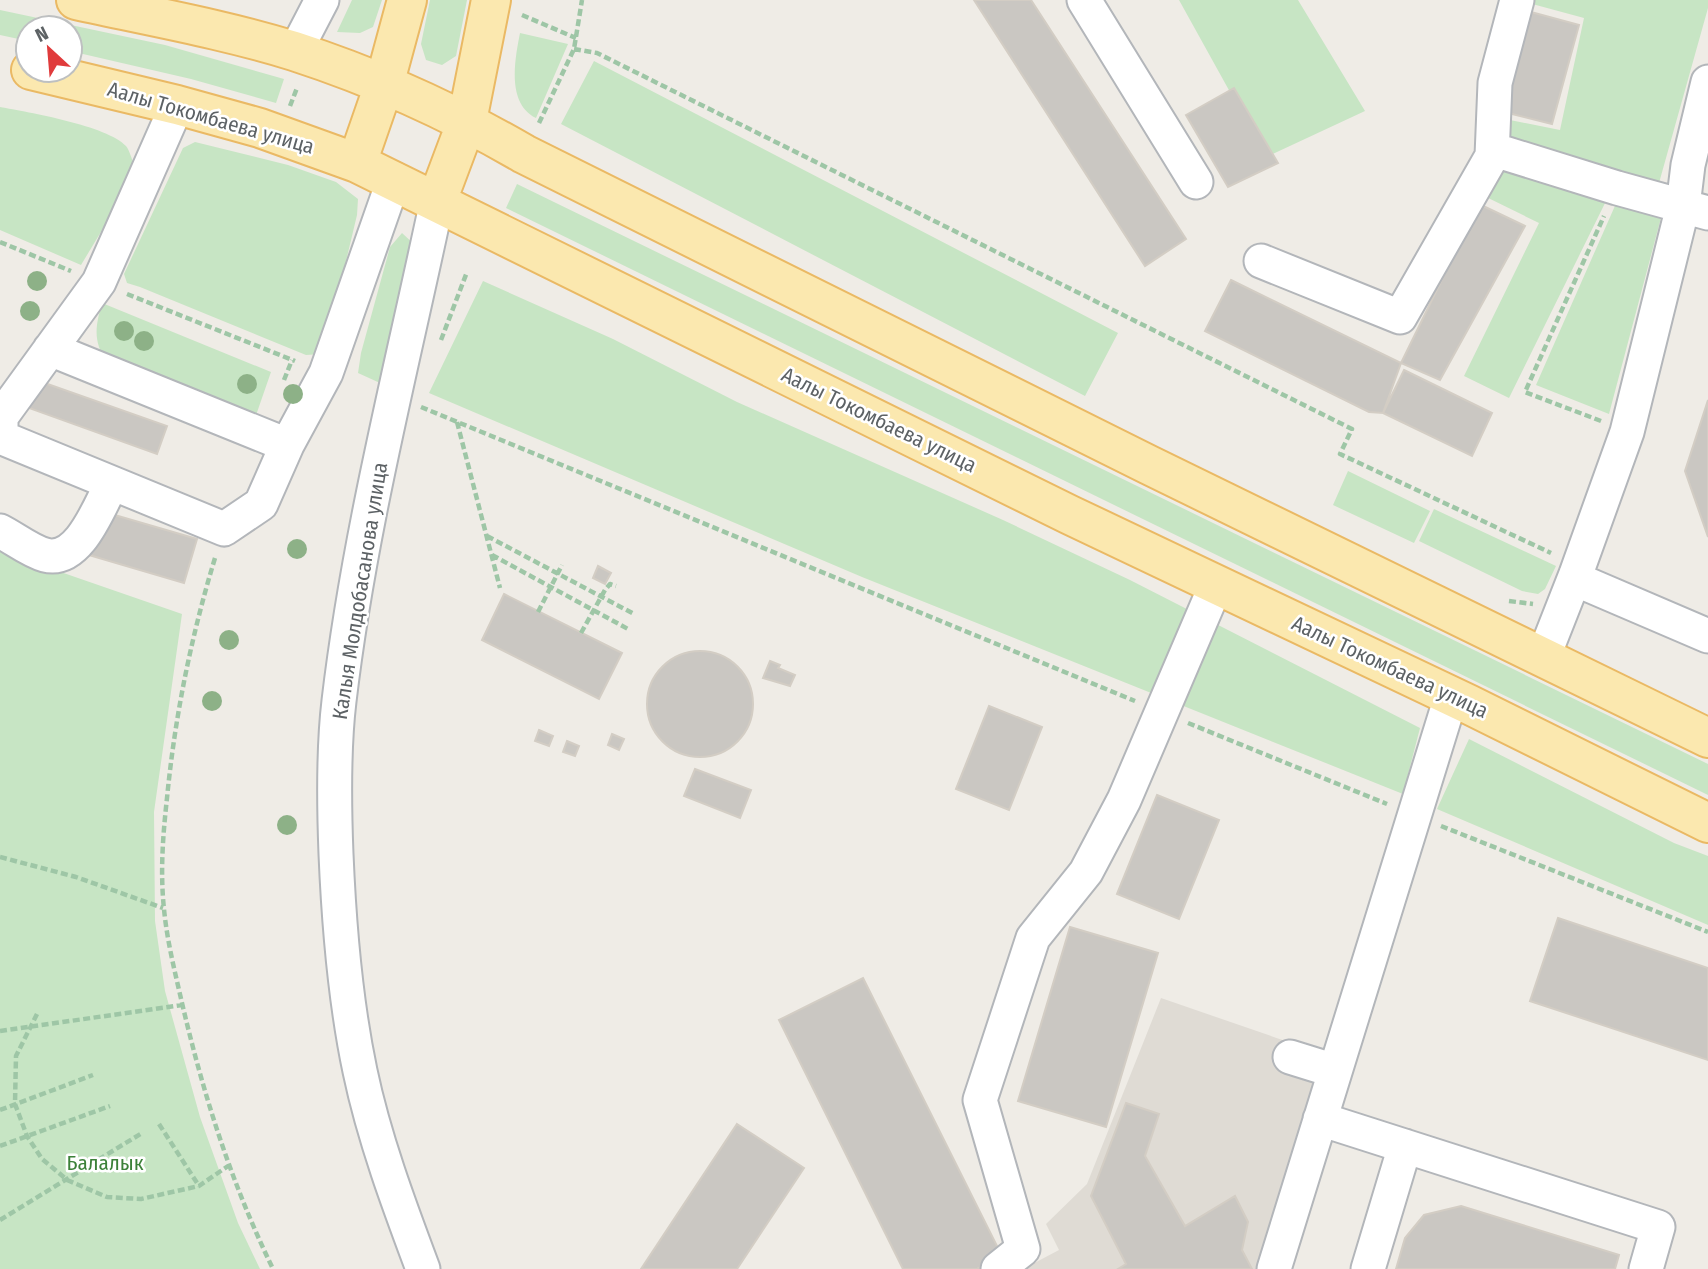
<svg xmlns="http://www.w3.org/2000/svg" width="1708" height="1269" font-family="'Fira Sans Condensed',sans-serif">
<rect width="100%" height="100%" fill="#efece6"/>
<path fill="#dfdbd4" d="M1161,998L1326,1055L1261,1269H1023L1059,1250L1046,1224L1087,1184Z"/>
<path fill="#c7e5c4" d="M352,0H382L373,27L360,33L337,32Z
M430,0H467L456,56L442,65L426,60L421,44Z
M1179,0H1298L1365,111L1266,157Z
M1518,0H1708V8L1659,183L1501,147L1505,119L1560,130L1584,18Z
M0,10L165,45L284,79L276,103L191,79L70,51V28H28V41L0,35Z
M520,33L568,44L536,118C506,103 515,59 520,33Z
M594,61L1118,333L1085,396L561,124Z
M0,107C28,112 108,126 126,146C130,151 132,161 135,166L128,187L81,265L0,230Z
M195,142L288,165L336,182L358,199L357,215L326,345L322,354L306,355L140,287L127,283L124,274L183,148Z
M1501,152L1608,197L1509,398L1464,376L1539,223L1480,194Z
M517,184L1708,764V795L506,208Z
M1618,199L1662,214L1609,414L1536,385Z
M402,233L416,246L392,381L380,383L358,373L361,353L390,247Z
M483,281L613,339L737,402L1003,520L1130,580L1420,728L1403,794L862,577L429,393Z
M102,303L271,372L254,421L107,363C93,341 95,328 102,303Z
M1348,471L1430,511L1414,543L1333,505Z
M1434,509L1556,566L1545,589L1538,594L1522,591L1419,541Z
M0,551L182,614L154,812L155,921L165,991L200,1117L238,1223L260,1269H0Z
M1469,739L1674,843L1708,856V925L1437,809Z"/>
<path fill="#cac7c2" stroke="#d3cdc4" stroke-width="2" d="M974,0H1031L1186,239L1145,266Z
M1531,12L1579,25L1552,124L1504,112Z
M1234,88L1278,163L1228,187L1186,115Z
M1479,204L1525,226L1440,380L1401,363Z
M1231,280L1401,363L1383,413L1369,412L1205,331Z
M1404,370L1492,413L1472,456L1383,413Z
M39,381L167,426L157,454L29,408Z
M1708,400V537L1685,471Z
M101,511L197,539L184,583L89,555Z
M598,566L611,573L605,584L593,578Z
M504,594L622,653L599,699L482,640Z
M647 704a53 53 0 1 1 106 0a53 53 0 1 1-106 0Z
M770,661L780,665L778,668L795,675L790,686L763,678Z
M989,706L1042,727L1009,810L956,789Z
M539,730L553,736L549,746L535,741Z
M612,734L624,739L619,750L608,745Z
M567,741L579,746L575,756L563,752Z
M695,769L751,790L740,818L684,796Z
M1157,795L1219,820L1179,919L1117,894Z
M1558,918L1708,968V1060L1530,1001Z
M1070,927L1158,953L1106,1127L1018,1101Z
M863,978L1002,1256L977,1269H903L779,1020Z
M1126,1103L1159,1114L1145,1156L1185,1226L1235,1196L1248,1222L1242,1250L1252,1269H1118L1126,1264L1091,1196Z
M737,1124L804,1168L737,1269H641Z
M1461,1206L1619,1255L1615,1269H1396L1405,1238L1424,1215Z"/>
<g fill="none" stroke-linecap="round" stroke-linejoin="round">
<defs>
<path id="minor" d="M1084,0L1196,182
M1517,0L1495,83L1492,156L1501,152L1617,188L1708,213
M295,52L322,0
M177,105L99,282L1,417V430L5,439L224,529L261,504L287,445L326,373L394,179
M1261,261L1400,317L1492,156
M50,349L287,445
M0,531C14,538 30,551 45,555C79,564 99,507 112,483
M1575,579L1708,636
M1543,658L1576,574L1627,432L1683,206L1688,165L1708,82
M1290,1057L1335,1071
M1320,1119L1658,1227L1646,1269
M423,1269C399,1205 374,1138 360,1071C345,1000 339,926 336,854C334,803 333,751 339,701C359,532 402,367 437,201
M998,1269L1023,1249L980,1100L1033,938L1086,872L1124,800L1216,585
M1274,1269L1451,697
M1368,1269L1405,1146"/>
<path id="major" d="M76,0C148,16 223,29 294,51C374,77 452,112 524,154L1149,465L1708,738
M31,70L177,105L260,128L357,163L1070,515L1468,704L1708,823
M357,163L384,85L407,0
M437,201L467,121L491,0"/>
</defs>
<use href="#minor" stroke="#b3b6ba" stroke-width="37"/>
<use href="#major" stroke="#eab964" stroke-width="42"/>
<path stroke="#9ec6a6" stroke-width="4.5" stroke-dasharray="7 3.5" stroke-linecap="butt" d="M522,15L576,38
M574,49L597,53L1352,429L1340,454L1551,553
M290,106L297,88
M539,123L574,49L582,0
M0,242L71,271
M127,294L295,361
M441,340L467,272
M284,380L292,360
M421,407L1135,701
M1601,421L1525,392L1604,216
M457,422L500,588
M487,536L634,614
M492,555L628,629
M215,558C191,637 175,716 167,798C163,834 160,872 164,909C167,941 175,972 182,1003C204,1097 231,1182 273,1269
M1509,601L1533,604
M538,612L562,565
M581,633L605,590L610,584L616,586
M1188,723L1387,804
M1441,826L1708,932
M0,857L76,877L163,908
M37,1014L16,1056L15,1104L27,1136L42,1159L59,1173L67,1180L107,1197L141,1199L199,1186L228,1166
M0,1031L182,1005
M0,1110L93,1075
M159,1124L199,1186
M0,1146L110,1106
M0,1220L142,1133"/>
<use href="#minor" stroke="#fff" stroke-width="33"/>
<use href="#major" stroke="#fbe8af" stroke-width="38"/>
</g>
<g fill="#8db187">
<circle cx="37" cy="281" r="10"/>
<circle cx="30" cy="311" r="10"/>
<circle cx="124" cy="331" r="10"/>
<circle cx="144" cy="341" r="10"/>
<circle cx="247" cy="384" r="10"/>
<circle cx="293" cy="394" r="10"/>
<circle cx="297" cy="549" r="10"/>
<circle cx="229" cy="640" r="10"/>
<circle cx="212" cy="701" r="10"/>
<circle cx="287" cy="825" r="10"/>
</g>
<g text-anchor="middle" stroke-width="5" stroke-linejoin="round" paint-order="stroke">
<g font-size="21" fill="#5d6265" stroke="#fff">
<text transform="translate(211 118) rotate(16)" y="7">Аалы Токомбаева улица</text>
<text transform="translate(879 420) rotate(26)" y="7">Аалы Токомбаева улица</text>
<text transform="translate(360 591) rotate(-81)" y="7">Калыя Молдобасанова улица</text>
<text transform="translate(1390 667) rotate(25)" y="7">Аалы Токомбаева улица</text>
</g>
<g font-size="21" fill="#3c8139" stroke="#fff">
<text x="105" y="1170">Балалык</text>
</g>
</g>
<g transform="translate(49 49) rotate(334)"><circle r="33" fill="#ffffff" stroke="#bec0c1" stroke-width="2"/>
<path d="M0-5L12 26L0 18L-12 26Z" fill="#e03b3c"/>
<text y="-10" font-size="19" font-weight="bold" text-anchor="middle" fill="#5d6265">N</text>
</g>
</svg>
